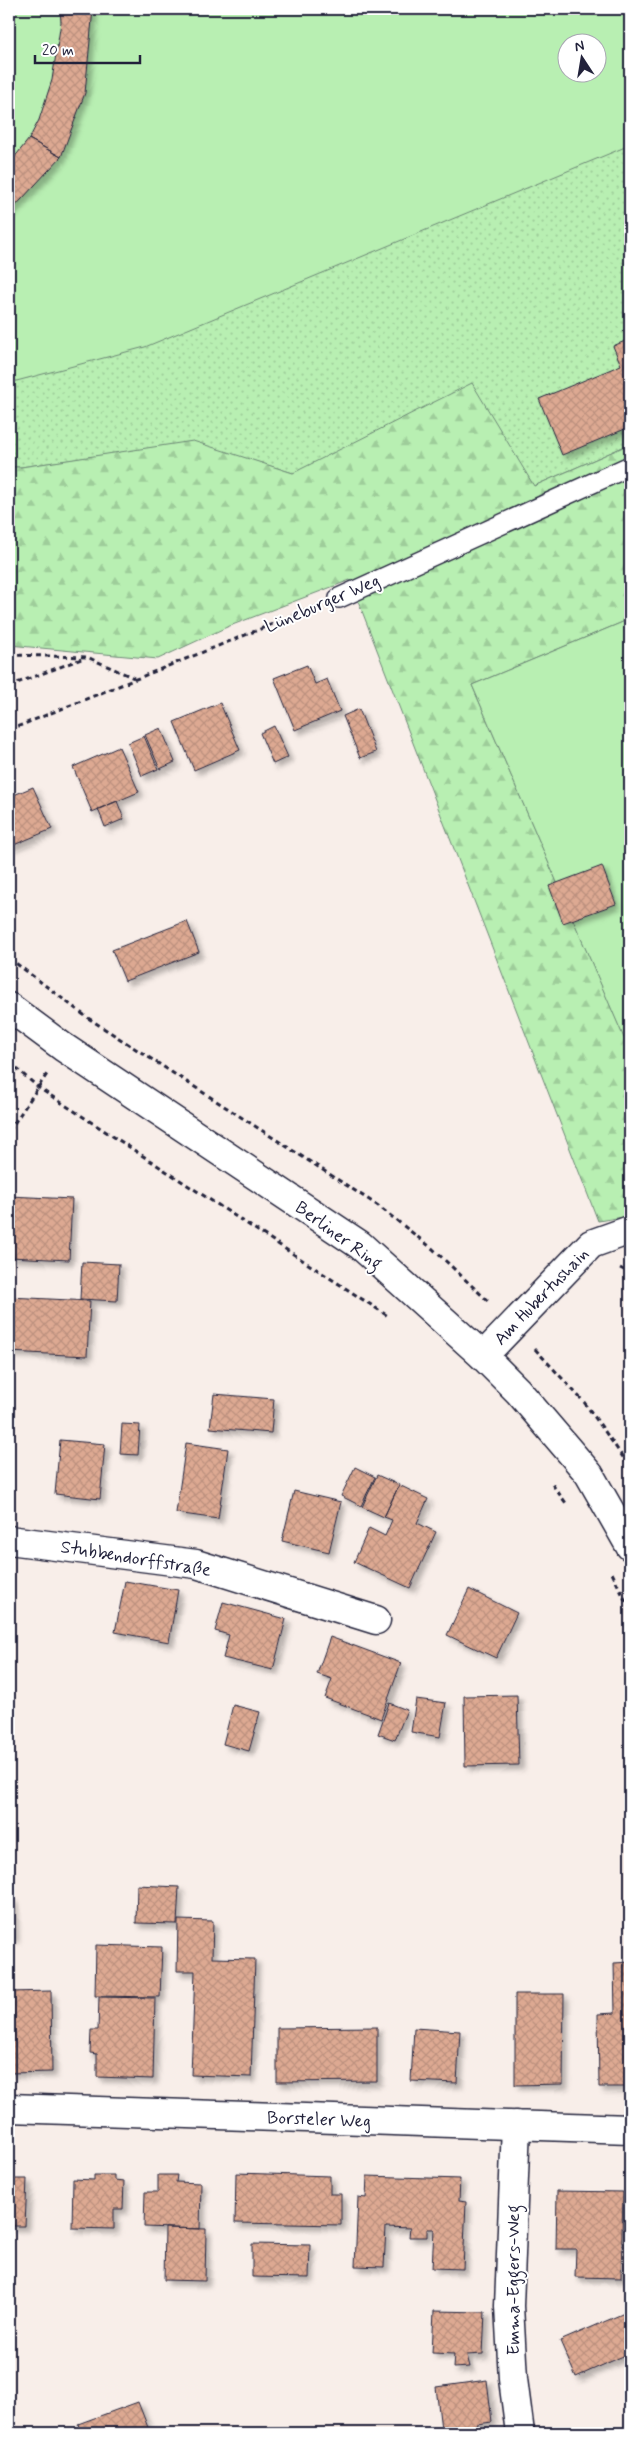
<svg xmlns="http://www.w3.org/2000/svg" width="639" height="2442" font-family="Mynerve,sans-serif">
<defs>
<pattern id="grass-dots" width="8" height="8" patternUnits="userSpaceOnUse" patternTransform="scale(1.25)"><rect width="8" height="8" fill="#b8efb2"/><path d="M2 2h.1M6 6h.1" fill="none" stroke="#9ecd9a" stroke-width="1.8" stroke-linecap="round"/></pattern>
<pattern id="forest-firs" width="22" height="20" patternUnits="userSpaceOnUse" patternTransform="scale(1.25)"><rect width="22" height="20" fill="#b8efb2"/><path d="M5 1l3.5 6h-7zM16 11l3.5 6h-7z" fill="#9ecd9a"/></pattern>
<pattern id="building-cross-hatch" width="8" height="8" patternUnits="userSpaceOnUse" patternTransform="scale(1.25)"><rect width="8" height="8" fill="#dda992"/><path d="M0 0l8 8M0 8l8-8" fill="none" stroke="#bd917f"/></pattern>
<filter id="shadow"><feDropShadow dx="4.5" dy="4.5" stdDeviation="2.5" flood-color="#0004"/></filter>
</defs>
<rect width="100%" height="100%" fill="#f8eee9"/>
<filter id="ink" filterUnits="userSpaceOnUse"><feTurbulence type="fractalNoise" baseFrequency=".02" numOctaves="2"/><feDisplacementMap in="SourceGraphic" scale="10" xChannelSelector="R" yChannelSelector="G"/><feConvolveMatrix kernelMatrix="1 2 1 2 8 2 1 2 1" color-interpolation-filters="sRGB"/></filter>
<g filter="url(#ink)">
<path fill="url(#grass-dots)" stroke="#6d8876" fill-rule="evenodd" d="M9,9H630V444L534,486L293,473L193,442L21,467H9ZM566,42H596V72H566Z"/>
<path fill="url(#forest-firs)" stroke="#6d8876" d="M472,383L534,486L630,444V619L472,685L630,1051V1216L598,1221L350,580L227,627L158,659L9,645V467H21L193,441L293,473Z"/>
<path fill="#b8efb2" stroke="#6d8876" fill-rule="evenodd" d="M9,9H630V145L145,347L9,383ZM566,42H596V72H566Z
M630,619V1052L472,685Z"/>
<path fill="url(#building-cross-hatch)" stroke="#22223b" filter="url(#shadow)" d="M60,9H93L85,93L61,157L29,139L39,120L52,80L61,22Z
M29,139L61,157L9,213V164Z
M630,339V427L562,455L539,399L621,365L613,346Z
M307,665L315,684L327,679L340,711L295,730L274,678Z
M220,703L240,750L194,770L174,722Z
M359,709L376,752L360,758L343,716Z
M274,726L288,757L273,764L260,733Z
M161,728L175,762L160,769L145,735Z
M144,736L158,769L142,776L128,743Z
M119,747L139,792L92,812L73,767Z
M33,787L52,829L9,847V797Z
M117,801L124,819L105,827L98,809Z
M602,866L616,904L563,923L549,886Z
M187,921L199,952L125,981L112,950Z
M9,1196L72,1199L69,1260L9,1257Z
M82,1262L119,1264L117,1301L80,1299Z
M9,1297L90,1301L87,1356L9,1352Z
M214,1394L274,1399L271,1433L210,1428Z
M122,1424L140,1425L138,1455L120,1454Z
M60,1440L105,1444L100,1499L55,1494Z
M186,1443L228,1449L218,1519L176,1513Z
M355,1467L375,1477L361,1506L341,1496Z
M377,1475L399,1485L384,1517L362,1507Z
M399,1485L428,1499L417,1523L436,1532L410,1588L354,1562L369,1528L385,1536L392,1520L384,1517Z
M294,1491L341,1502L329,1552L282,1541Z
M125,1581L178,1590L169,1642L115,1632Z
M469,1589L517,1613L496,1658L447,1635Z
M223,1602L286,1619L273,1670L223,1658L229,1635L215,1631Z
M330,1637L401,1663L381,1719L325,1698L332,1679L317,1674Z
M517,1695L519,1765L465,1766L464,1696Z
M416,1699L446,1703L440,1737L411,1732Z
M389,1703L407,1710L395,1740L378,1734Z
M233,1705L260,1712L249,1751L223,1744Z
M137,1885L179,1887L177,1924L136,1923Z
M9,1899H13L14,1938H9Z
M178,1920L213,1921L212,1958L255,1959L251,2077L191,2075L195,1971H177Z
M96,1945L162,1947L160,1997L95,1996Z
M630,1962V2087H599L598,2014L615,2013L614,1963Z
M51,1991L52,2072L9,2073V1992Z
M515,1994H564L563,2084L515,2085Z
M99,1997L155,1998L153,2079L97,2077V2054L90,2053L91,2030H98Z
M377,2027V2081L277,2082V2028Z
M414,2028L460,2031L457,2083L411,2081Z
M236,2173L330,2176V2194H341V2225L235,2223Z
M94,2175H114V2180L124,2181L123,2209H114V2229L72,2228L73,2179L94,2180Z
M158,2175H177L176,2182L201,2183L200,2229L144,2227L145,2192H158Z
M367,2176L460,2179L459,2201L466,2202L463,2269L432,2268L434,2229H427V2237H409L410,2228L386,2227L384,2267L355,2266L358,2197L366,2198Z
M9,2179H27L25,2226H9Z
M557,2191L623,2192L621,2278L575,2277L576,2249H556Z
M165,2228L206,2229L205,2281L164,2280Z
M252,2244L310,2245L309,2278L252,2277Z
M434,2311L485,2312L483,2354L467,2355L470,2367L453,2368L454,2354L432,2353Z
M629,2311L630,2353L576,2377L560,2341Z
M487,2380L492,2422L477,2424L478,2433H448L447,2428L441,2429L436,2387Z
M138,2402L149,2430L140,2433H81L78,2424Z"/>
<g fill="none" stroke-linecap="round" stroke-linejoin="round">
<defs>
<path id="service" d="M339,598L630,466"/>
<path id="minor" d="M483,1356L591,1244L630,1230
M9,1540L196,1564L376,1620
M9,2108L630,2129
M516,2125L509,2306L513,2379L520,2433"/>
<path id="tertiary" d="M9,1007L63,1047L360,1245L483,1356L518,1391L589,1474L630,1546"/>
</defs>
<use href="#service" stroke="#22223b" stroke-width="22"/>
<use href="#minor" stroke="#22223b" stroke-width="31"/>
<use href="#tertiary" stroke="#22223b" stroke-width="31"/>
<path stroke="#22223b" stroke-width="3" stroke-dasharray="5 4" stroke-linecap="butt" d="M9,655L87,657L134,678
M9,686L84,658
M9,730L315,607
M9,958L88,1018L377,1205L433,1249L490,1303
M9,1062L39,1088L388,1316
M9,1131L47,1074
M620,1268L630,1273
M535,1349L584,1402L630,1467
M552,1484L566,1503
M612,1573L630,1610"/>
<use href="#service" stroke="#fff" stroke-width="19"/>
<use href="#minor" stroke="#fff" stroke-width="28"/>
<use href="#tertiary" stroke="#fff" stroke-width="28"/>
</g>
</g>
<g text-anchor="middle" stroke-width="4" stroke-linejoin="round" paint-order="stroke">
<g font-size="18" fill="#22223b" stroke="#fff">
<text transform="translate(322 603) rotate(-23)" y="6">Lüneburger Weg</text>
<text transform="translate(339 1235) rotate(36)" y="6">Berliner Ring</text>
<text transform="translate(541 1296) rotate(-46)" y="6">Am Hubertushain</text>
<text transform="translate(136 1558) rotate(9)" y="6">Stubbendorffstraße</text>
<text transform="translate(319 2119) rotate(2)" y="6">Borsteler Weg</text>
<text transform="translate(513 2280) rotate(-90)" y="6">Emma-Eggers-Weg</text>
</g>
</g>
<rect width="639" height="2442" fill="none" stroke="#fff" stroke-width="30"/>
<rect x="15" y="15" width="609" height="2412" fill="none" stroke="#22223b" stroke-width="2" filter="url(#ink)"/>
<g transform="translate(582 58) rotate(348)"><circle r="24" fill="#ffffff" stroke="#a7a7b1"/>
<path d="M0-4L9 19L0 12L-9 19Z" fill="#22223b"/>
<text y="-8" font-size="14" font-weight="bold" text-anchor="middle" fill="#22223b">N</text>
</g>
<path d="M35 55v8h105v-8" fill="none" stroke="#22223b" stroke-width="2.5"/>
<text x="42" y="55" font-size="15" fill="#22223b" stroke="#ffffff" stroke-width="4" paint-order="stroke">20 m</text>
</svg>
